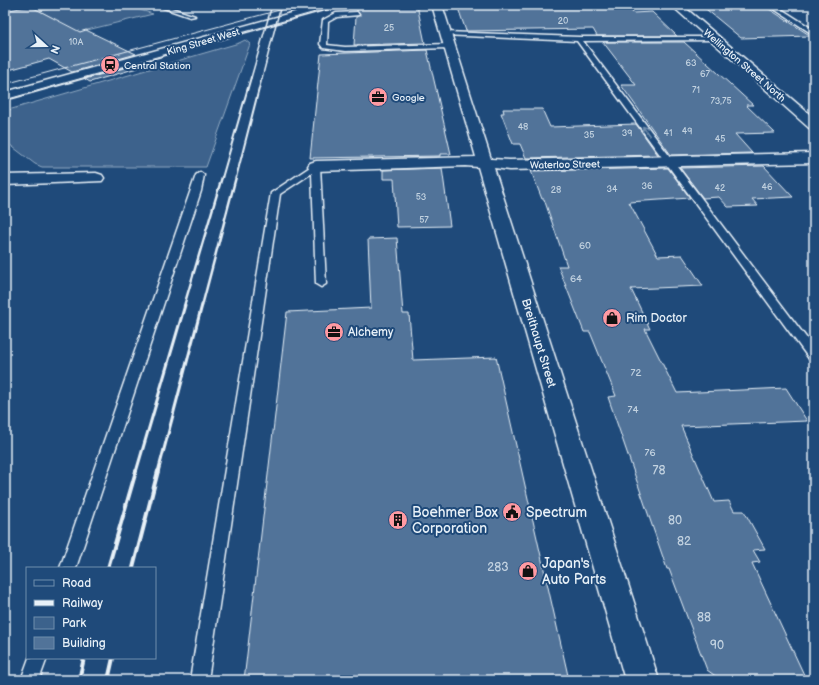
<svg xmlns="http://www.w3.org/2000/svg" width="819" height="685" font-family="'Balsamiq Sans',sans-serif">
<rect width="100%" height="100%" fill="#1f4a7a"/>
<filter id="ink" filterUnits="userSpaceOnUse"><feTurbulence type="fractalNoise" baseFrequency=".025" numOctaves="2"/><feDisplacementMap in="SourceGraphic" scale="8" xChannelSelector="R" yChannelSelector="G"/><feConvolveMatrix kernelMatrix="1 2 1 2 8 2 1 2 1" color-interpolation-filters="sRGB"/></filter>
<g filter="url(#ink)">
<path fill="#3c628c" stroke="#92aac2" d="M66,5H125L153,14L5,50V29L53,18L40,11Z
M245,40L250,44L206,167H42L35,164L5,141V111L239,43Z"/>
<path fill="#517399" stroke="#e8f1f8" d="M358,5H417L425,43L354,45L356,17L360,15L357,11Z
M457,5H626L633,13L652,12L677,36H597L593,29L466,31Z
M701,5H763L811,36L741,38Z
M30,6L80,32L86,30L136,54L72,72L49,59L5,71V11Z
M603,42H684L753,105H746L775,133L735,134L752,153L671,155L621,85H636Z
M427,50L451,154H440V156L310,158L321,54Z
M149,61L154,63L90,82L85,79Z
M503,109H542L550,127L636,124L658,155L526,158L520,144H513L501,113H504Z
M764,166L793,197L752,199L758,206L728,207L719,197L703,198L680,168Z
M442,168L450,226L397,227L394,179H383V170Z
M668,168L690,198L629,202L658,256L682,255L703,286L631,289L650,329H645L677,393L786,388L807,421L681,426L714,502L729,501L734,511H744L765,549L753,550L760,562L752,563L806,679L721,680L707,670L669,569H667L608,397L616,396L590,332H584L558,266H567L544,199H542L531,171Z
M397,238L403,314H409L413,360L496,357L569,680H244L287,312L371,308L368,239Z"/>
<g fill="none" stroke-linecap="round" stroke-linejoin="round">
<defs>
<path id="service" d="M155,5H163L195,16L190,17Z
M768,5H775L814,30V35Z
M357,12L359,15L337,17L328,22L327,45L345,47L449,44L452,46L449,48L345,51L323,48L320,44L323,20L336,13Z
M445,32L579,37H716V39L714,40L583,41L814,348V361L810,360L577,41L443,35V33Z
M316,163L320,166L326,284L321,287L316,284L312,173L280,194L208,680H190L271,193Z
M200,172L204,175L201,191L76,568H60L196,175Z
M29,658H47L39,680H21Z"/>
<path id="minor" d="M432,5H442L491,159L510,160L814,153V163L510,170L494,168L659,680H625L478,167L465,166L316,171L310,169L308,166L310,163L316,161L476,157Z
M96,173L102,175L104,178L102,181L5,185V175Z"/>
<path id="tertiary" d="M671,5H682L814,118V129L809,128Z"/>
<path id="secondary" d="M320,5H336L334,7L5,100V92Z"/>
</defs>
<use href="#service" stroke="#e8f1f8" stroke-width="3"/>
<use href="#minor" stroke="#e8f1f8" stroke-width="3"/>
<use href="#tertiary" stroke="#e8f1f8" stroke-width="3"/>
<use href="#secondary" stroke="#e8f1f8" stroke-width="3"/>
<use href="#service" fill="#1f4a7a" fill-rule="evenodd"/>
<use href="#minor" fill="#1f4a7a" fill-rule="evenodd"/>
<use href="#tertiary" fill="#1f4a7a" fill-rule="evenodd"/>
<use href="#secondary" fill="#1f4a7a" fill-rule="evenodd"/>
<path stroke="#e8f1f8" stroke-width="1" d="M5,84L298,5
M5,100L340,5"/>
<path stroke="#e8f1f8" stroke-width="1.5" d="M251,78L272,5
M262,78L281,5"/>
<path stroke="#e8f1f8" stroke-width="2" d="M222,178L251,77
M236,178L262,77"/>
<path stroke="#e8f1f8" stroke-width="2.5" d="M184,306L222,177
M202,306L236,177"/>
<path stroke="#e8f1f8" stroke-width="3" d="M136,472L185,305
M158,472L202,305"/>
<path stroke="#e8f1f8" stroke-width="4" d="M108,568L136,471
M133,568L158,471
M79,680L84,658
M108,680L113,658"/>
</g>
<defs><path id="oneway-shaft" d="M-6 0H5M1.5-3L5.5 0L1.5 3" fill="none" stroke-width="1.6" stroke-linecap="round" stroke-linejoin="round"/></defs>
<use stroke="#6f8dac" href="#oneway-shaft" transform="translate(646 131) rotate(-126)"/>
</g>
<defs>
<symbol id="station-disc" viewBox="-11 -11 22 22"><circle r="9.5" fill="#ff9aa2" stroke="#1f4a7a"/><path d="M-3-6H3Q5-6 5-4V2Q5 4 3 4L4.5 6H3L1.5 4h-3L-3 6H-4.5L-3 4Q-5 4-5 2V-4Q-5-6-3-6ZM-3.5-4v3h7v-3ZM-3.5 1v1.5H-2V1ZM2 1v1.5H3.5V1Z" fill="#111"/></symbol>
<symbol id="office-disc" viewBox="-11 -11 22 22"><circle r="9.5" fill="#ff9aa2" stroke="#1f4a7a"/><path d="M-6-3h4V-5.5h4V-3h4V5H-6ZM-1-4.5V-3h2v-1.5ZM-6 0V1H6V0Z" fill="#111"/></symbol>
<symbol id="shop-disc" viewBox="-11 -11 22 22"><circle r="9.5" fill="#ff9aa2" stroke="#1f4a7a"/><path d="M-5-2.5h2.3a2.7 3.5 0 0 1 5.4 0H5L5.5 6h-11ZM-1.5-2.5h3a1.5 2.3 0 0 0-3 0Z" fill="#111"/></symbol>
<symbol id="civic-disc" viewBox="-11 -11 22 22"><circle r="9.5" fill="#ff9aa2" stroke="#1f4a7a"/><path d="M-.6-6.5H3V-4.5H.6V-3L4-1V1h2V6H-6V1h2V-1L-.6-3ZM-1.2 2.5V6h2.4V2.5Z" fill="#111"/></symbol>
<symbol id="building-disc" viewBox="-11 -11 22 22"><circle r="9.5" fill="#ff9aa2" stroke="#1f4a7a"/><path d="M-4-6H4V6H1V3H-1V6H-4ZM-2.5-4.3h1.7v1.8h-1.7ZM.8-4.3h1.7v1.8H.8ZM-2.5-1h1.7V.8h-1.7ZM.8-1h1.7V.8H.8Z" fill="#111"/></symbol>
</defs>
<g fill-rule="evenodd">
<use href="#station-disc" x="99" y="54" width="22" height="22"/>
<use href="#office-disc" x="367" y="86" width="22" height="22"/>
<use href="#shop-disc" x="601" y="307" width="22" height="22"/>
<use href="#office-disc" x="323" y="321" width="22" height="22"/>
<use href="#civic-disc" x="501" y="501" width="22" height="22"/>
<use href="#building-disc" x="387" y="509" width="22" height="22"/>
<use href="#shop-disc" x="517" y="560" width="22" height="22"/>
</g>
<g text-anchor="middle" stroke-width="4" stroke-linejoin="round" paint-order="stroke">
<g font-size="9" fill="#c2d2e0">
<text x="563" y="24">20</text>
<text x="389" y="31">25</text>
<text x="76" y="45">10A</text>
<text x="691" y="66">63</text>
<text x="705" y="77">67</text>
<text x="696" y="93">71</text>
<text x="721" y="104">73,75</text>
<text x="523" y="130">48</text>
<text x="687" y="134">49</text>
<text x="627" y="136">39</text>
<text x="668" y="136">41</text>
<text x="589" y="138">35</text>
<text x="720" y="142">45</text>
<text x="647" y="189">36</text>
<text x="767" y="190">46</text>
<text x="720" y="191">42</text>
<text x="612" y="192">34</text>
<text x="556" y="193">28</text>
<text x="421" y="200">53</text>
<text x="424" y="223">57</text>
</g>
<g font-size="10" fill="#e8f1f8" stroke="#1f4a7a">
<text transform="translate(203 41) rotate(-16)" y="4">King Street West</text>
<text transform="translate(745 65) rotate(41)" y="4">Wellington Street North</text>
<text transform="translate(565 164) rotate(-1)" y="4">Waterloo Street</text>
</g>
<g font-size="10" fill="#e8f1f8" stroke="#1f4a7a" text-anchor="start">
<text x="124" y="69">Central Station</text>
<text x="392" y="101">Google</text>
</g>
<g font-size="10" fill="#c2d2e0">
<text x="585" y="249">60</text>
<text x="576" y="282">64</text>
<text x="636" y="376">72</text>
<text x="633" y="413">74</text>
<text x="650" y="456">76</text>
</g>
<g font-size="12" fill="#e8f1f8" stroke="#1f4a7a" text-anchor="start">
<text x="626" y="322">Rim Doctor</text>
<text x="348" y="336">Alchemy</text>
</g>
<g font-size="12" fill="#e8f1f8" stroke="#1f4a7a">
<text transform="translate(539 343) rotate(73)" y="4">Breithaupt Street</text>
</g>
<g font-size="12" fill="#c2d2e0">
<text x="659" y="474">78</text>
<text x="675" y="524">80</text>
<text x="684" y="545">82</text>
<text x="498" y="571">283</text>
<text x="704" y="621">88</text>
<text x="717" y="649">90</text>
</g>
<g font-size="14" fill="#e8f1f8" stroke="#1f4a7a" text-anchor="start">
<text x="412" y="517">Boehmer Box<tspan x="412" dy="16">Corporation</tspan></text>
<text x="526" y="517">Spectrum</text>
<text x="542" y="568">Japan's<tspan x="542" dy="16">Auto Parts</tspan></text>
</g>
</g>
<rect width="819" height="685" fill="none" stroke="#1f4a7a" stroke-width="20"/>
<rect x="10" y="10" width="799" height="665" fill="none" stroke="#e8f1f8" stroke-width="1.5" filter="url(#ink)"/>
<rect x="26" y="567" width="130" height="92" fill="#1f4a7a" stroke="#6f8dac"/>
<rect x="34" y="580" width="20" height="6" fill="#1f4a7a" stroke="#6f8dac"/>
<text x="62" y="587" font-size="12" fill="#e8f1f8">Road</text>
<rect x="34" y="600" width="20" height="6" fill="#e8f1f8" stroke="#6f8dac"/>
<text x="62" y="607" font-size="12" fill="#e8f1f8">Railway</text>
<rect x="34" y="617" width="20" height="12" fill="#3c628c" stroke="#6f8dac"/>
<text x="62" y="627" font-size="12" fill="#e8f1f8">Park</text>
<rect x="34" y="637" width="20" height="12" fill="#517399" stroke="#6f8dac"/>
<text x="62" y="647" font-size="12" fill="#e8f1f8">Building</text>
<g transform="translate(46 46) rotate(111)" stroke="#1f4a7a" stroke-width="3" paint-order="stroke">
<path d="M0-3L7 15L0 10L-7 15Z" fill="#e8f1f8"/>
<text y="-6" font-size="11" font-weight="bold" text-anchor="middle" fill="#e8f1f8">N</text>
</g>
</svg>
